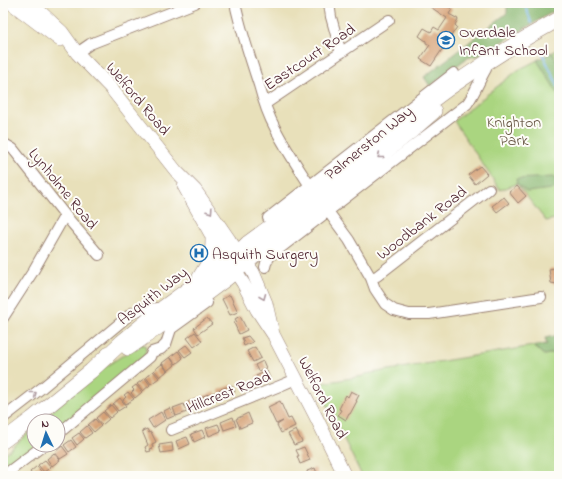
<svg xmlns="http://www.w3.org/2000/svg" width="562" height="479" font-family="'Indie Flower',sans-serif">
<rect width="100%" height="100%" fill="#fdfcf7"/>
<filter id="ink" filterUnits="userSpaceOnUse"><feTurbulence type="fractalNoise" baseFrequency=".025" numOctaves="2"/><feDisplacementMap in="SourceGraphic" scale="8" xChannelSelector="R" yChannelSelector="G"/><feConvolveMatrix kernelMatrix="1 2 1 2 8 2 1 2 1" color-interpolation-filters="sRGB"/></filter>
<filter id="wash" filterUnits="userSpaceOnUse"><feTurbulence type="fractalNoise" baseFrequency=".012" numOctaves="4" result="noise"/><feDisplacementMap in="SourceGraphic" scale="16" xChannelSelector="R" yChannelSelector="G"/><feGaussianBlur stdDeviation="0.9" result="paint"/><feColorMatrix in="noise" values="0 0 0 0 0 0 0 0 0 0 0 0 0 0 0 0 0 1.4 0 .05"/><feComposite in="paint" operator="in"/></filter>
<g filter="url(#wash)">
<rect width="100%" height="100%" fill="#e8e0ba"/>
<path fill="#aad580" stroke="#7a7a56" d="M559,49V218L546,221L517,184L500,190L454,121L518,70Z
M140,344L145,345L146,350L145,356L58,428V421H41L93,375Z
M533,346L544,355L559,352V476H362L317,384L363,376L365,374Z
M34,427V445H38L3,472V454L10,450Z"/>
<path fill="#87b66e" stroke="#686a4c" d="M507,3H559V8L480,55L467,58L430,86L424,77L507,13Z
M552,52L559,66V105L558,94L537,60Z
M553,177C558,180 559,182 559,188L527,192L517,184L516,179Z
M559,335V352L544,355L533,346L547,344L545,338Z"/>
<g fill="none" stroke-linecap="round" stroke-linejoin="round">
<path stroke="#7dbaf0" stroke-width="2" d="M524,3L529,16L531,22
M542,53L559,88"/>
</g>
<g id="blocks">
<path fill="#d5a176" d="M429,3H442L452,9L449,14L458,19L455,25L457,27L431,66L420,59L430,45L426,43V41L419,36L424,28L431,32L434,27L439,30L447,18L429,6L430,4Z
M480,166L487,174L475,184L468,175Z
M517,186L526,196L518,203L509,192Z
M504,197L509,203L497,212L492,206Z
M555,268L557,284L551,283L549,269Z
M230,295L238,312L230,315L222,299Z
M240,316L247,330L239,334L234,323L237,322L235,319Z
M207,318L212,324L198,334L194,328Z
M195,332L202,341L194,347L187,338Z
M248,336L253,342L244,346L243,343L244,342L242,338Z
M186,345L192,352L185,357L179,350Z
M255,347L261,358L253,362L247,351Z
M178,351L183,358L176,364L170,357Z
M170,357L175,365L168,371L162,363Z
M263,361L266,368L258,371L255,365Z
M162,364L167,371L160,377L154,370Z
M153,371L159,378L151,384L146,377Z
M267,371L270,379L259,383L256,376Z
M145,378L150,385L143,391L137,384Z
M136,385L142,392L135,398L131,393L134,390L132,388Z
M232,385L235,392L222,398L218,390Z
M351,391L359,395L356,401H357L350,414H349L346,420L338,415L341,410L339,409L346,395L348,397Z
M128,392L134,399L126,404L123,400L126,397L124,395Z
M215,392L218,399L206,404L203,396Z
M201,397L204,405L191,410L188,402Z
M120,398L126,406L118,411L113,404Z
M280,401L288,419L291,418L295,426L281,433L277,425L283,421L276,424L268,407Z
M184,404L187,412L176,416L173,408Z
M111,405L117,412L110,418L104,411Z
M170,408L174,416L167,419L164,411Z
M103,412L109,419L102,425L96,418Z
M161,412L165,420L153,428L148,420Z
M248,413L252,423L240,428L236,419Z
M233,417L236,426L224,430L221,422Z
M95,419L101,426L94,432L88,425Z
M218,424L221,431L209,436L206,428Z
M87,426L92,433L85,438L80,432Z
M147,429L149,433L151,432L156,442L152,444L153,448L150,449L151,451L147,452L145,447L148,445L142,431Z
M202,430L205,437L194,442L191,434Z
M296,430L302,442L294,445L288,434Z
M79,433L84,439L77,445L72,438Z
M187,437L190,444L179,449L176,441Z
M71,440L76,447L69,452L64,445Z
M172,443L173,451L161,453L159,445Z
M62,446L68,454L60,459L55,452Z
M304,447L310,460L300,464L297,456H299L296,450Z
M54,453L60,460L52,466L47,459Z
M45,460L51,467L44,472L38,465Z
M37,466L42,473L39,476H33L30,472Z
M315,468L318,476H308L307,471Z"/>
</g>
</g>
<g filter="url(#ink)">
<use href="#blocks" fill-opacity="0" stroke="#998072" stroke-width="1"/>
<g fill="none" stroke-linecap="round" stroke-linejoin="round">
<defs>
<path id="minor" d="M235,3C241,31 250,58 259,85C263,100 268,115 275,128C285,148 298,167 310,186
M329,3L331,17L341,53
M77,53L90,44L195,3
M265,104L389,20
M3,143L13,149L65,215L99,255
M324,206L349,240L371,278L375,289L385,304L394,310L409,314H429L541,297
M268,218L454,73
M265,267L266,263L270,256L467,104C475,93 479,81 486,69
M371,278L377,276L489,189
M3,318L32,273L65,215
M3,418L43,387L132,313C142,308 152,308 163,308
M171,430L282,385L296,379
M58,434L150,357L152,352L161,349L166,344L171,329L207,303
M3,476L44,445"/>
<path id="major" d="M11,3L60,40
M31,3L62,32L77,53L110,87L176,171L195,190L230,241L253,272L266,303L273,334
M184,186L213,238L243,283L257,310L273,334L315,415L345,476"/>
<path id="highway" d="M200,277C211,260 213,258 213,238
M128,348L196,301L227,278L258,253L285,233L410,132L434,111
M3,441L32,419L91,371L122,342L163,308L239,252L248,243C273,225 298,206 323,187C365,154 406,119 449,88C484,63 521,40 559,19"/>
</defs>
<use href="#minor" stroke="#998072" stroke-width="12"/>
<use href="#major" stroke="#998072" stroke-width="14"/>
<use href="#highway" stroke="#998072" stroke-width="16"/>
<use href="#minor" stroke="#fff" stroke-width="10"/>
<use href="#major" stroke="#fff" stroke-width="13"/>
<use href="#highway" stroke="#fff" stroke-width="15"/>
</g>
<defs><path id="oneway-chevron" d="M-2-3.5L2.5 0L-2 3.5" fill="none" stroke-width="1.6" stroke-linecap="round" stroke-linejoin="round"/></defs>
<g stroke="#ae9aa0">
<use href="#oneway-chevron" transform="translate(380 156) rotate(141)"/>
<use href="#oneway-chevron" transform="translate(210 211) rotate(57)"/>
<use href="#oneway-chevron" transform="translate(263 297) rotate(68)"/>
<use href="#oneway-chevron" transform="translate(34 394) rotate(-38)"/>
</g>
</g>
<defs>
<symbol id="school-ring" viewBox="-11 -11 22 22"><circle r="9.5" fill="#fdfcf7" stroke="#1f6fb2" stroke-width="1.5"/><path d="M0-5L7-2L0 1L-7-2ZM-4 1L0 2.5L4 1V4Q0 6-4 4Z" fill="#1f6fb2"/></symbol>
<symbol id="hospital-ring" viewBox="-11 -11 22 22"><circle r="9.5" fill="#fdfcf7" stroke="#1f6fb2" stroke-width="1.5"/><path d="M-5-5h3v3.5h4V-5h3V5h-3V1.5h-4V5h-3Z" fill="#1f6fb2"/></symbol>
</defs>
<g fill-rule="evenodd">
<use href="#school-ring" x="436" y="30" width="20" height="20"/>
<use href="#hospital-ring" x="189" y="243" width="20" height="20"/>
</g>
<g text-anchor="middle" stroke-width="4" stroke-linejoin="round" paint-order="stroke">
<g font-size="16" fill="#4a1f2b" stroke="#fdfcf7" text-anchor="start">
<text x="459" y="37">Overdale<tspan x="459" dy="18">Infant School</tspan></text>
<text x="212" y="259">Asquith Surgery</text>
</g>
<g font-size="16" fill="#4a1f2b" stroke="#fdfcf7">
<text transform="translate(309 56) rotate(-34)" y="6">Eastcourt Road</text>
<text transform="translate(139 98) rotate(50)" y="6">Welford Road</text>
<text transform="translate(368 142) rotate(-39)" y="6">Palmerston Way</text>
<text transform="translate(64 188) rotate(51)" y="6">Lynholme Road</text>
<text transform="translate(421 222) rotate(-38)" y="6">Woodbank Road</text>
<text transform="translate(152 295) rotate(-38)" y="6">Asquith Way</text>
<text transform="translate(228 391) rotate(-22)" y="6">Hillcrest Road</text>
<text transform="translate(324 397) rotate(63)" y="6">Welford Road</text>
</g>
<g font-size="16" fill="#675644" stroke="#fdfcf7">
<text x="514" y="127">Knighton<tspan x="514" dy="18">Park</tspan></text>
</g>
</g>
<rect width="562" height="479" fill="none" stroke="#fdfcf7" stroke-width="16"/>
<g transform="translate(46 433) rotate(356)"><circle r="19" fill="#fdfcf7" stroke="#b5a4a5"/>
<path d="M0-3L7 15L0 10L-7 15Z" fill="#1f6fb2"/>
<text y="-6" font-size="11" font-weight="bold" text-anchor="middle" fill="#4a1f2b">N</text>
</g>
</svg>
